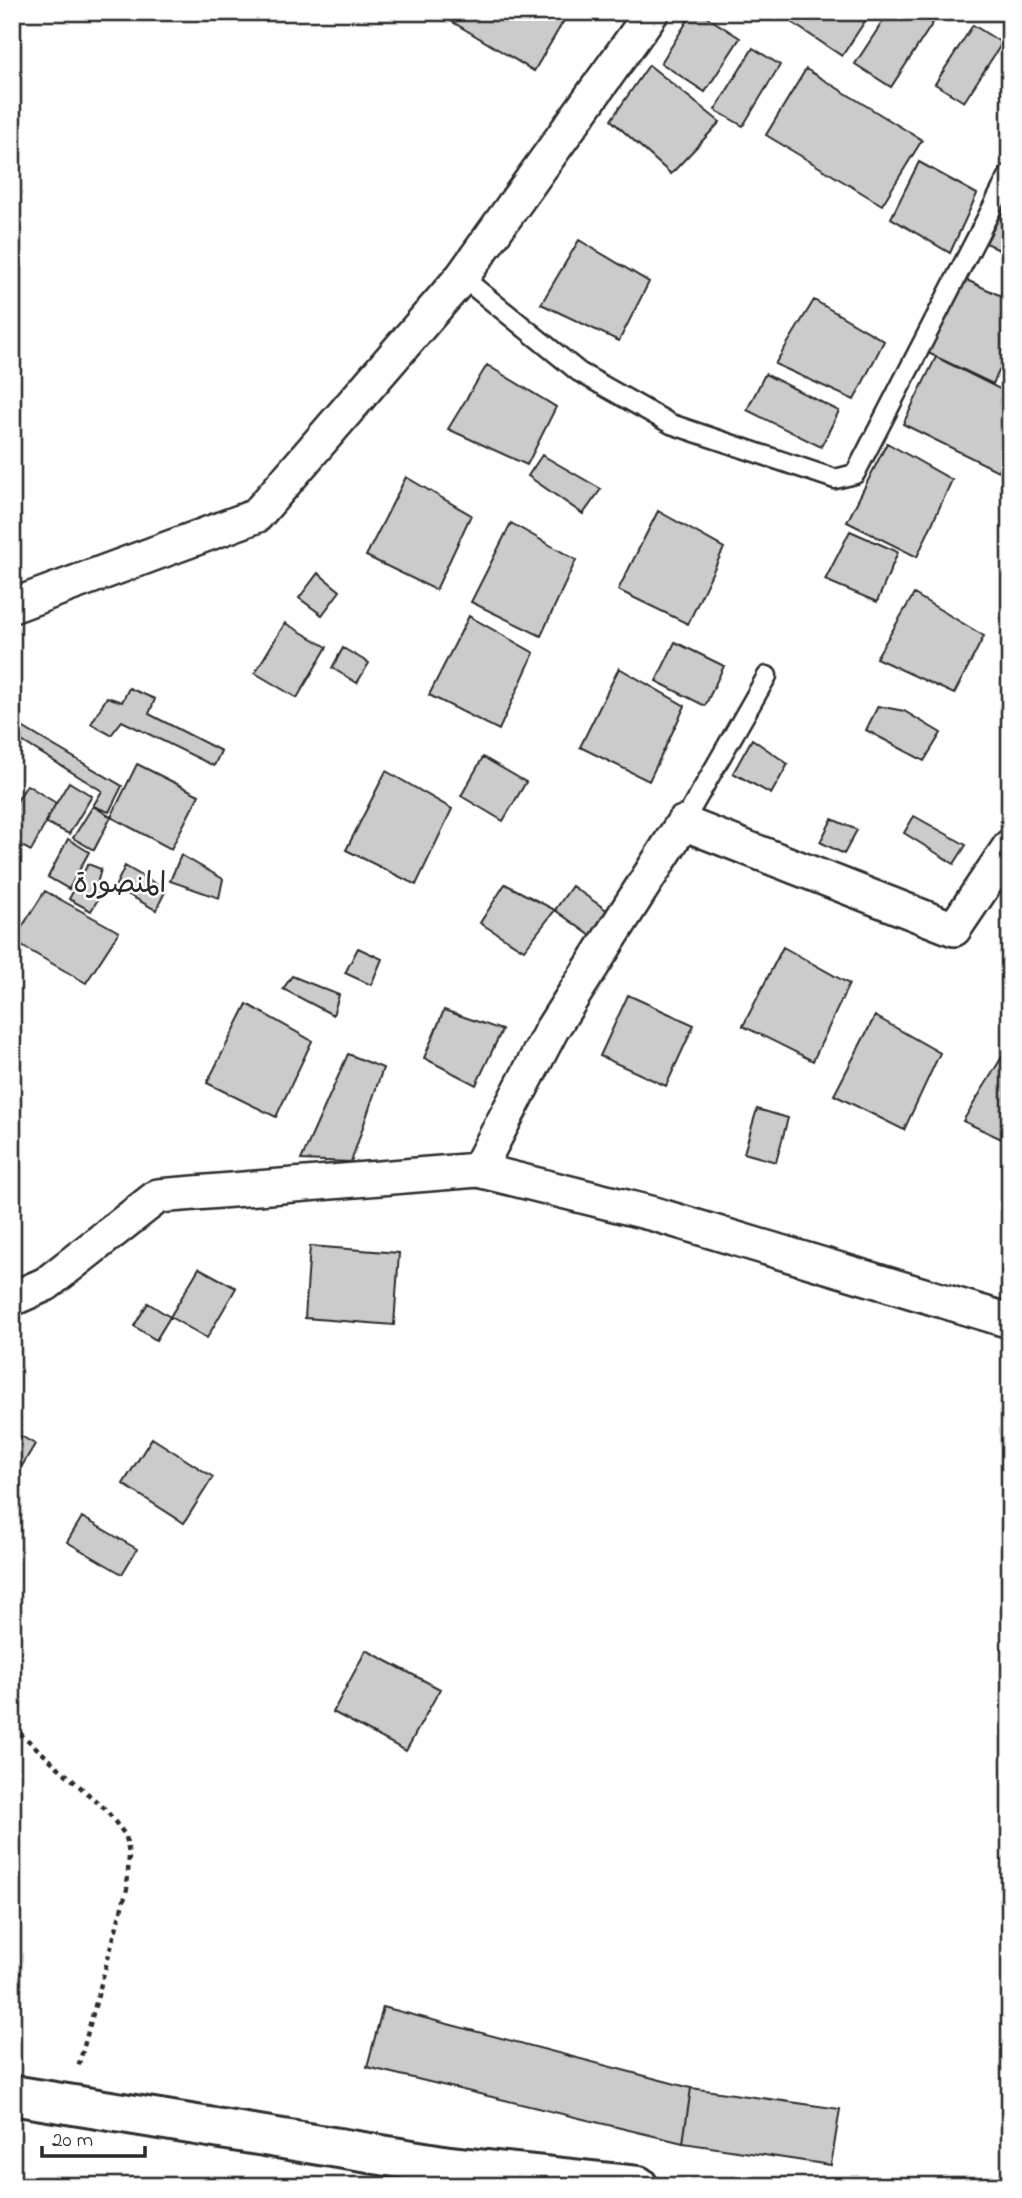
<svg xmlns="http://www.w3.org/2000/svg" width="1022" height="2198" font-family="'Indie Flower','Playpen Sans Arabic',sans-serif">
<rect width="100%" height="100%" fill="#fff"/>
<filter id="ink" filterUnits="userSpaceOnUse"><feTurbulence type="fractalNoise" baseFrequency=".0143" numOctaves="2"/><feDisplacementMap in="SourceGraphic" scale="14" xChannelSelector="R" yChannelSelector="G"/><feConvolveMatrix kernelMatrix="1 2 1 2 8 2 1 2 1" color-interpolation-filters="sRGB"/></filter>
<g filter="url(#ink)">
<path fill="#cbcbcb" stroke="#2b2b2b" stroke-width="2" d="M436,12H569L534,71Z
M693,12H699L740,38L705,92L661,63Z
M796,12H871L842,56L791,22Z
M889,12H940L891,87L855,64Z
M973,25L1002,43L964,102L935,84Z
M753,48L780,65L743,126L715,110Z
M649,65L720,122L671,174L611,120Z
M806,69L922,140L882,205L766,135Z
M919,162L977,194L950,253L891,218Z
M1010,197V256L986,243Z
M579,240L649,282L619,341L541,304Z
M960,277L1010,300V363L1005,358L993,384L926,352Z
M814,300L884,341L854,400L775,364Z
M936,357L1010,394V448L998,471L903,424Z
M487,365L556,407L527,465L448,429Z
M765,374L839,411L821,447L747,410Z
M887,443L952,480L917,557L847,522Z
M542,455L601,489L583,514L528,476Z
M406,477L471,515L436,590L366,556Z
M658,511L724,548L688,624L618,590Z
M511,523L576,560L541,636L471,602Z
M850,531L898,552L877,602L825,580Z
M318,573L340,591L322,615L299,598Z
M914,594L984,636L954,694L876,658Z
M469,616L534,653L499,730L429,695Z
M285,623L327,647L297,698L255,673Z
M675,642L724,666L705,706L656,681Z
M343,648L369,663L357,683L332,668Z
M619,668L685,706L649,781L580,747Z
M129,688L155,699L149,714L221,751L214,766L122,721L111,735L91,724L107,697L122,702Z
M878,706L904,711L941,733L924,761L866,730Z
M12,721L122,786L109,812L93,806L102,791L12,735Z
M752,739L788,764L771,794L733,773Z
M483,757L526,782L503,821L461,796Z
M137,764L199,795L171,849L111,817Z
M386,771L452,809L416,885L346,850Z
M69,782L92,796L69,834L45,822Z
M27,785L56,803L31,851L12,841V809Z
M93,806L111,817L94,850L73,838Z
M914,816L966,845L954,864L904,833Z
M832,819L857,830L844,854L820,842Z
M68,839L89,852L69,889L48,877Z
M181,855L223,879L219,898L170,881Z
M88,864L101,869L98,880L106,886L91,911L69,899Z
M125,866L166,890L156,910L115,887Z
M505,884L555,910L524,950L480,923Z
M572,886L611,913L594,938L555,910Z
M45,891L119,932L86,983L13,941Z
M783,947L849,984L813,1061L743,1026Z
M358,948L382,959L371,985L345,973Z
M292,976L339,995L333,1015L283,989Z
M628,995L694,1025L666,1086L600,1056Z
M247,1004L312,1041L276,1117L207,1083Z
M444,1010L502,1030L476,1085L424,1058Z
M875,1016L940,1053L904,1130L834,1095Z
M348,1054L383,1068L351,1162L301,1160Z
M1002,1057L1010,1062V1143L963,1121Z
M757,1109L788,1118L776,1162L744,1153Z
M310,1246L399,1253L394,1325L305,1318Z
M199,1268L236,1288L207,1338L170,1317Z
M148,1303L170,1317L156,1340L134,1326Z
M12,1431L35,1444L22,1466L12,1461Z
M152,1438L213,1477L184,1523L123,1484Z
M82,1517L137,1549L122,1574L67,1542Z
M366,1650L440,1689L406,1751L333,1712Z
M383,2007L691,2088L683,2143L367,2067Z
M691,2088L840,2109L831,2165L683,2143Z"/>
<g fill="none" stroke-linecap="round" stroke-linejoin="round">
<defs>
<path id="lane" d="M462,277L579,372L671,424L835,479L855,474L1010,173
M683,823L767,676"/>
<path id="street" d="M12,606L256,516L462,277L652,12
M478,1170L552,1029L683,823L954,929L1010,846
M12,1299L46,1284L158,1196L478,1170L654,1214L1010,1321"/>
<path id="secondary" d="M12,2095L449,2166L638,2186"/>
</defs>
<use href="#lane" stroke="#2b2b2b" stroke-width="23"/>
<use href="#street" stroke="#2b2b2b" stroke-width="38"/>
<use href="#secondary" stroke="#2b2b2b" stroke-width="44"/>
<path stroke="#2b2b2b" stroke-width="4.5" stroke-dasharray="5 5" stroke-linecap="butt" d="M12,1726L106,1810L126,1836L129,1855L127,1889L78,2068"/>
<use href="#lane" stroke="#fff" stroke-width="18"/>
<use href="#street" stroke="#fff" stroke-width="33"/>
<use href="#secondary" stroke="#fff" stroke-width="38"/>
</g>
</g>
<g text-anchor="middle" stroke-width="5" stroke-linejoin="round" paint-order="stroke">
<g font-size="28" fill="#2b2b2b" stroke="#fff">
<text x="120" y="892">المنصورة</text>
</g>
</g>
<rect width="1022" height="2198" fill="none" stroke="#fff" stroke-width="42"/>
<rect x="21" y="21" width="980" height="2156" fill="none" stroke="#2b2b2b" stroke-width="2.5" filter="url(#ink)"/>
<path d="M42 2146v10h103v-10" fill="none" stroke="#2b2b2b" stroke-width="3.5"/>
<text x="52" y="2146" font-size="21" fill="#2b2b2b" stroke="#ffffff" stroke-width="5" paint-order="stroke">20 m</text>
</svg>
